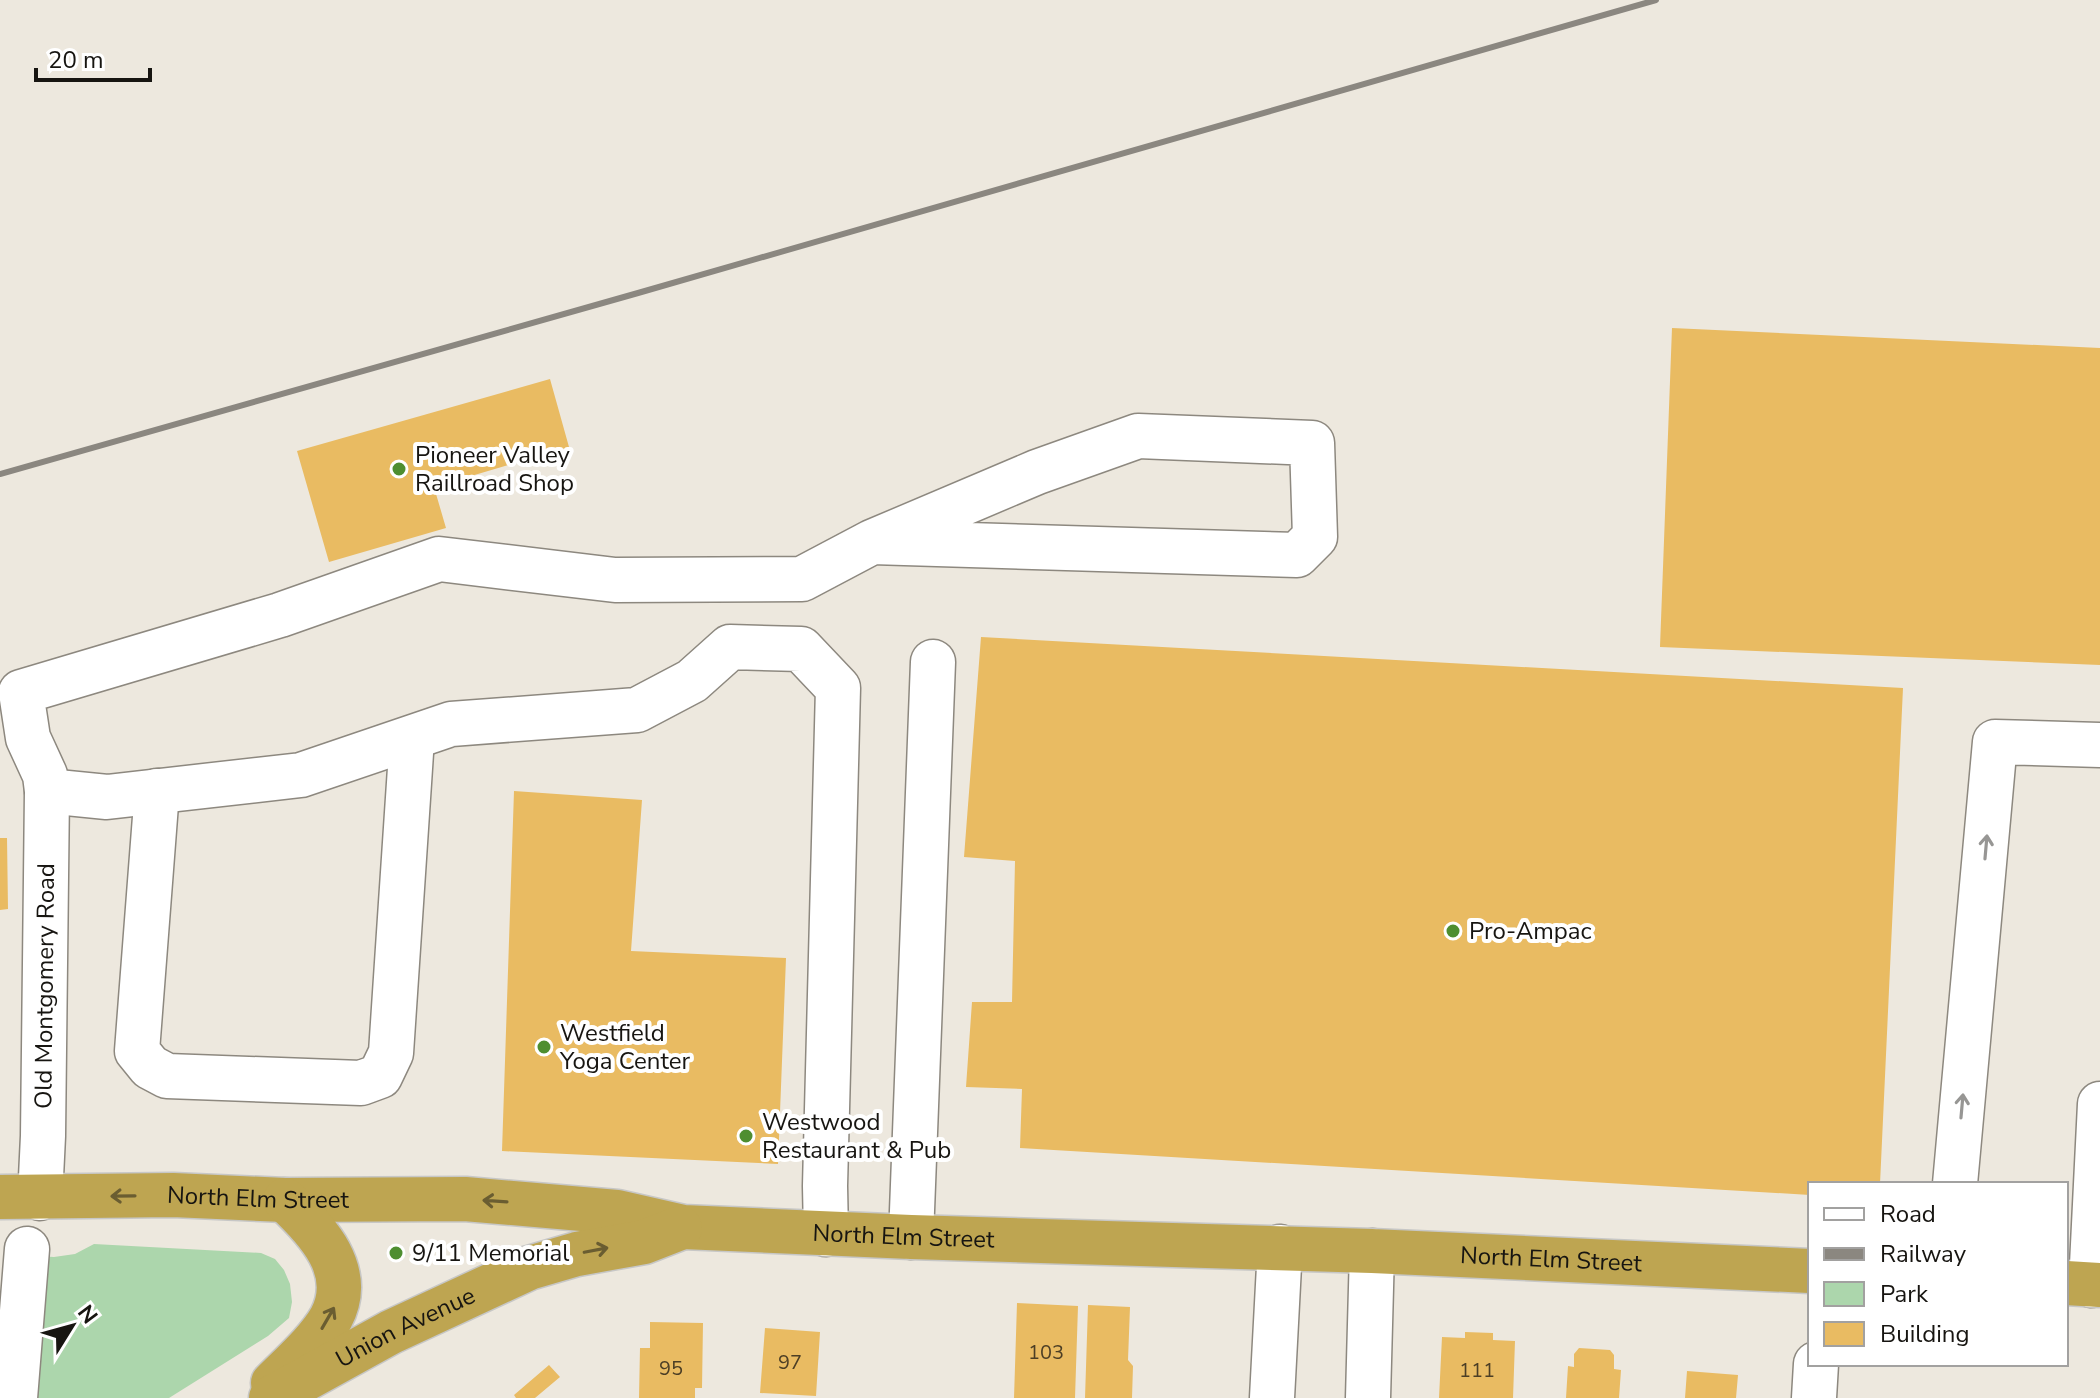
<svg xmlns="http://www.w3.org/2000/svg" width="2100" height="1398" font-family="'Nunito Sans',sans-serif">
<rect width="100%" height="100%" fill="#ede8de"/>
<path fill="#acd6ac" d="M94,1244L261,1253L275,1259L284,1270L290,1284L292,1302L289,1318L268,1336L169,1398H0L6,1254L54,1257L75,1254Z"/>
<path fill="#e9bb62" d="M1672,328L2100,348V665L1660,647Z
M550,379L569,447L434,487L446,528L329,562L297,451Z
M981,637L1903,688L1880,1184H1810V1195L1020,1148L1022,1089L966,1087L972,1002H1012L1015,861L964,857Z
M514,791L642,800L631,951L786,958L778,1164L502,1151Z
M0,838H7L8,909L0,910Z
M1017,1303L1078,1306L1075,1398H1014Z
M1088,1305L1130,1307L1128,1360L1133,1366L1132,1398H1085Z
M650,1322L703,1323L702,1388H695V1398H639L640,1348H650Z
M765,1328L820,1332L816,1396L760,1393Z
M1465,1332L1493,1333V1340L1515,1341L1513,1398H1439L1442,1337L1465,1338Z
M1579,1348L1610,1350L1614,1355V1369L1621,1370L1619,1398H1566L1568,1366L1574,1367V1354Z
M549,1365L560,1377L535,1398H516L514,1395Z
M1687,1371L1738,1375L1736,1398H1685Z"/>
<g fill="none" stroke-linecap="round" stroke-linejoin="round">
<defs>
<g id="minor">
<path d="M47,791L107,797L301,775L451,724L637,710L692,681L730,647L801,649L838,688L825,1186L826,1234"/>
<path d="M157,791L137,1051L150,1067L167,1076L361,1083L380,1076L391,1053L412,738"/>
<path d="M1955,1184L1995,742L2100,745"/>
<path id="s1" d="M40,1198L43,1136L47,791L45,775L28,738L21,692L280,615L439,559L615,580L802,579L872,542L1297,555L1315,537L1312,443L1138,436L1037,472L872,542"/>
<path d="M911,1237L933,662"/>
<path d="M2091,1285L2100,1104"/>
<path d="M15,1398L27,1249"/>
<path d="M1272,1398L1280,1247"/>
<path d="M1368,1398L1372,1251"/>
<path d="M1814,1398L1816,1364"/>
</g>
<g id="highway">
<path id="s2" d="M0,1197L173,1195L285,1200L465,1199L617,1212L683,1227L911,1237L1372,1251L1810,1271"/>
<path d="M2066,1283L2100,1285"/>
<path d="M273,1383C292,1364 318,1341 331,1318C356,1271 317,1230 285,1200"/>
<path id="s3" d="M271,1398L391,1332L529,1268L577,1254L644,1242L680,1228"/>
</g>
</defs>
<use href="#minor" stroke="#8d887f" stroke-width="47"/>
<use href="#highway" stroke="#c7c7c6" stroke-width="47"/>
<use href="#minor" stroke="#fff" stroke-width="44"/>
<use href="#highway" stroke="#bea551" stroke-width="44"/>
<path stroke="#8b8780" stroke-width="6" d="M0,474L638,293L1656,0"/>
</g>
<defs><path id="oneway-shaft" d="M-6 0H5M1.5-3L5.5 0L1.5 3" fill="none" stroke-width="1.6" stroke-linecap="round" stroke-linejoin="round" transform="scale(2)"/></defs>
<g stroke="#979694">
<use href="#oneway-shaft" transform="translate(1986 847) rotate(-85)"/>
<use href="#oneway-shaft" transform="translate(1962 1106) rotate(-85)"/>
</g>
<g stroke="#6a5d31">
<use href="#oneway-shaft" transform="translate(123 1196) rotate(179)"/>
<use href="#oneway-shaft" transform="translate(495 1201) rotate(-176)"/>
<use href="#oneway-shaft" transform="translate(596 1250) rotate(-11)"/>
<use href="#oneway-shaft" transform="translate(328 1318) rotate(-60)"/>
</g>
<g fill="#4e8e30" stroke="#fff" stroke-width="3">
<circle cx="399" cy="469" r="8"/>
<circle cx="1453" cy="931" r="8"/>
<circle cx="544" cy="1047" r="8"/>
<circle cx="746" cy="1136" r="8"/>
<circle cx="396" cy="1253" r="8"/>
</g>
<g text-anchor="middle" stroke-width="8" stroke-linejoin="round" paint-order="stroke">
<g font-size="20" fill="#4c3e25">
<text x="1046" y="1359">103</text>
<text x="790" y="1369">97</text>
<text x="671" y="1375">95</text>
<text x="1477" y="1377">111</text>
</g>
<g font-size="24" fill="#171511" stroke="#fff" text-anchor="start">
<text x="415" y="463">Pioneer Valley<tspan x="415" dy="28">Raillroad Shop</tspan></text>
<text x="1469" y="939">Pro-Ampac</text>
<text x="560" y="1041">Westfield<tspan x="560" dy="28">Yoga Center</tspan></text>
<text x="762" y="1130">Westwood<tspan x="762" dy="28">Restaurant &amp; Pub</tspan></text>
<text x="412" y="1261">9/11 Memorial</text>
</g>
<g font-size="24" fill="#171511" stroke="#fff">
<text dy="8" stroke="none"><textPath href="#s1" startOffset="212">Old Montgomery Road</textPath></text>
<text dy="8" stroke="none"><textPath href="#s2" startOffset="258">North Elm Street</textPath></text>
<text dy="8" stroke="none"><textPath href="#s2" startOffset="906">North Elm Street</textPath></text>
<text dy="8" stroke="none"><textPath href="#s2" startOffset="1554">North Elm Street</textPath></text>
<text dy="8" stroke="none"><textPath href="#s3" startOffset="152">Union Avenue</textPath></text>
</g>
</g>
<rect x="1808" y="1182" width="260" height="184" fill="#ffffff" stroke="#a2a1a0" stroke-width="2"/>
<rect x="1824" y="1208" width="40" height="12" fill="#ffffff" stroke="#a2a1a0" stroke-width="2"/>
<text x="1880" y="1222" font-size="24" fill="#171511">Road</text>
<rect x="1824" y="1248" width="40" height="12" fill="#8b8780" stroke="#a2a1a0" stroke-width="2"/>
<text x="1880" y="1262" font-size="24" fill="#171511">Railway</text>
<rect x="1824" y="1282" width="40" height="24" fill="#acd6ac" stroke="#a2a1a0" stroke-width="2"/>
<text x="1880" y="1302" font-size="24" fill="#171511">Park</text>
<rect x="1824" y="1322" width="40" height="24" fill="#e9bb62" stroke="#a2a1a0" stroke-width="2"/>
<text x="1880" y="1342" font-size="24" fill="#171511">Building</text>
<g transform="translate(72 1326) rotate(53)" stroke="#ffffff" stroke-width="6" paint-order="stroke">
<path d="M0-6L14 30L0 20L-14 30Z" fill="#171511"/>
<text y="-12" font-size="22" font-weight="bold" text-anchor="middle" fill="#171511">N</text>
</g>
<path d="M36 68v12h114v-12" fill="none" stroke="#171511" stroke-width="4"/>
<text x="48" y="68" font-size="24" fill="#171511" stroke="#ffffff" stroke-width="6" paint-order="stroke">20 m</text>
</svg>
